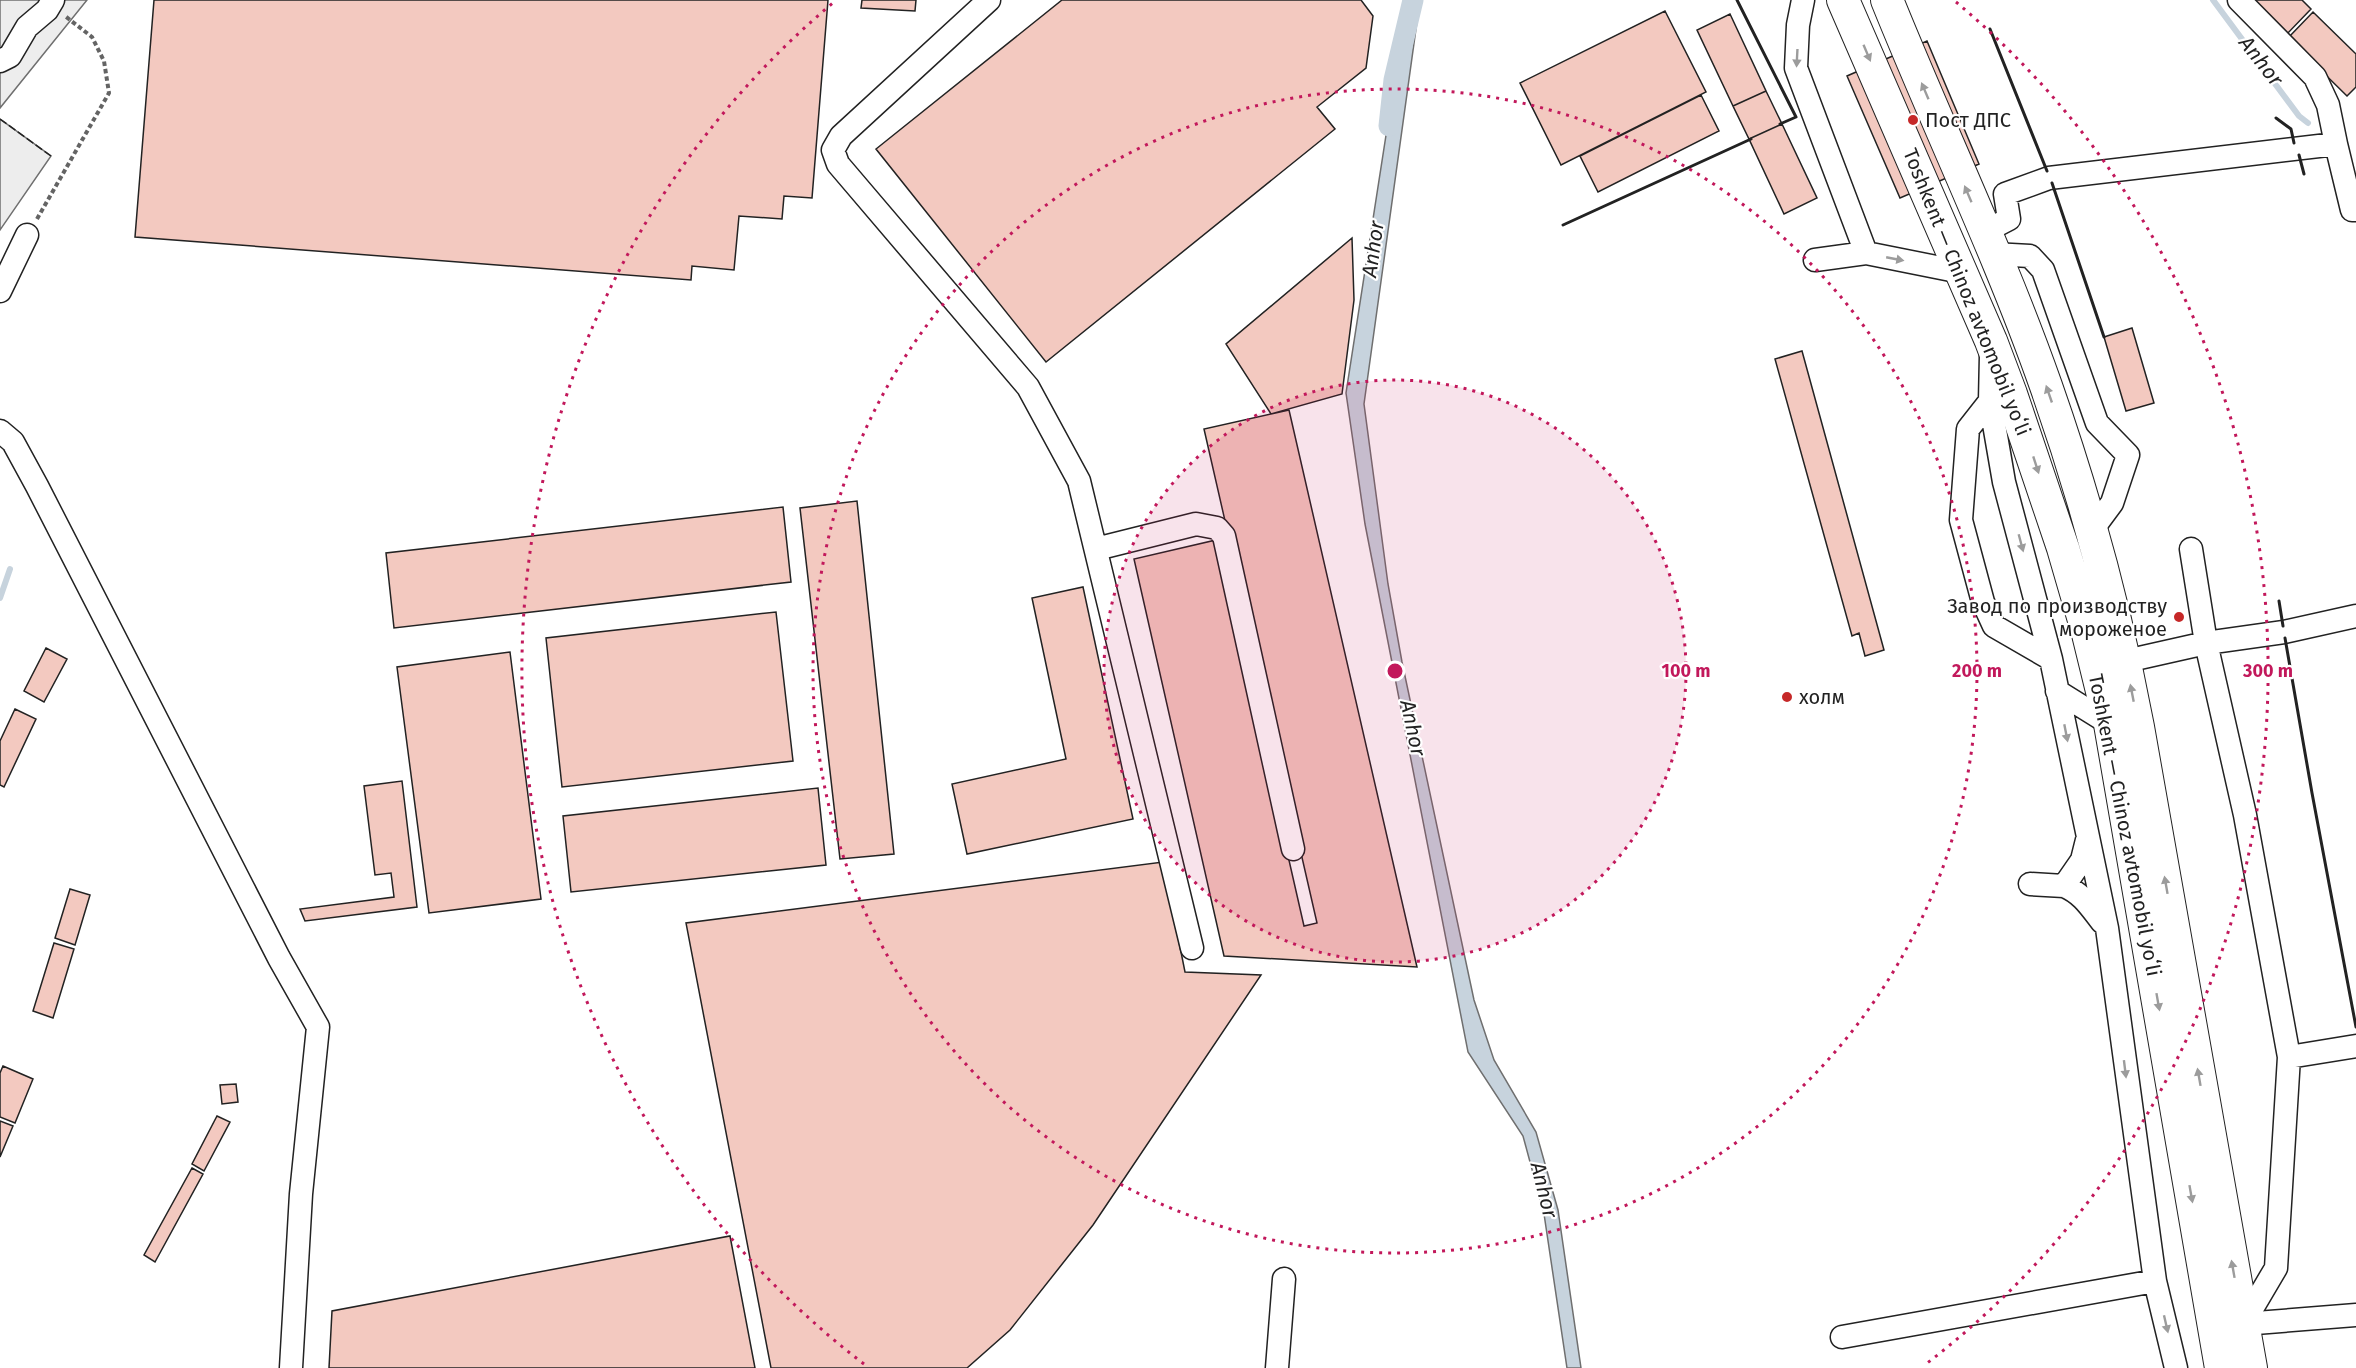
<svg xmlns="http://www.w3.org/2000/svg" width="2356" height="1368" font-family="'Fira Sans',sans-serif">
<rect width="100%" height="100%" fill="#fff"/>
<path fill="#ededed" stroke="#6f6f6f" stroke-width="1.5" d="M0,0H87L0,108Z
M0,119L51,156L0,230Z"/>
<path fill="#c7d3dd" stroke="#6f6f6f" stroke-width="1.5" d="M1407,0H1420L1364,404L1388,584L1402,662L1474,1000L1494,1060L1536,1132L1558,1210L1581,1368H1567L1544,1214L1523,1136L1468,1052L1365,524L1346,393Z"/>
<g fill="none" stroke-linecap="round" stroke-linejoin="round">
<path stroke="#c7d3dd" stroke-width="6" d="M2213,0L2299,116L2308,123
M0,598L10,569"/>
<path stroke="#c7d3dd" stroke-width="21" d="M1389,126L1394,80L1413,0"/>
</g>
<path fill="#f3c9c0" stroke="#222" stroke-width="1.5" d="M154,0H828L812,198L784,196L782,219L739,216L734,270L692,266L691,280L135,237Z
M862,0H916L915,11L861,8Z
M1062,0H1361L1373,16L1366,68L1317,107L1335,129L1046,362L876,149Z
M2248,0H2302L2311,9L2285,36Z
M1665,11L1706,92L1561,165L1520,83Z
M2313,12L2356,54V87L2347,96L2288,38Z
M1730,14L1766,91L1733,106L1697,30Z
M1927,41L1979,164L1900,198L1847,76Z
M1766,91L1782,124L1749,139L1733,106Z
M1701,95L1719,131L1598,192L1580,156Z
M1782,124L1817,198L1784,214L1749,139Z
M1352,238L1354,300L1342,394L1271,414L1226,344Z
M2132,328L2154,403L2126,411L2104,337Z
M1802,351L1884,650L1865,656L1859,633L1852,636L1775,359Z
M1289,410L1417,967L1224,956L1134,559L1216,540L1304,926L1317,923L1204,429Z
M857,501L894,854L840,859L800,508Z
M783,507L791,582L394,628L386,553Z
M1083,587L1133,819L967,854L952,784L1066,759L1032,598Z
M776,612L793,761L562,787L546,638Z
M46,648L67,659L44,702L24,691Z
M510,652L541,899L429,913L397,667Z
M15,709L36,719L4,787L0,785V741Z
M402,781L417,907L305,921L300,909L394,897L391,873L375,875L364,786Z
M818,788L826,865L571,892L563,816Z
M1163,862L1185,972L1261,975L1093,1225L1010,1330L967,1368H771L686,923Z
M70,889L90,895L75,945L55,938Z
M54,943L74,949L53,1018L33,1011Z
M3,1066L33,1079L15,1123L0,1117V1073Z
M236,1084L238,1102L222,1104L220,1085Z
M217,1116L230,1122L204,1171L192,1164Z
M0,1121L13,1126L0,1157Z
M192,1168L203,1174L155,1262L144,1255Z
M730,1236L755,1368H329L332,1311Z"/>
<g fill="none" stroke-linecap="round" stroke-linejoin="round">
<defs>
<path id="minor" d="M989,0L841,136L833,150L838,164L1028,387L1079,481L1192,948
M1803,0L1798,25L1796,68L1866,253L1961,272
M2239,0L2315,77L2328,105L2336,144
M0,61L10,56L27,27L47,10L53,0
M1984,232L2009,219L2005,194L2049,178L2336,144L2352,210H2356
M1993,254L2030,256L2043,270L2097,423L2128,455L2112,503L2092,530
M1815,260L1866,253
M0,291L27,235
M1991,355L1990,401L2004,482L2051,659L2107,928L2155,1281L2176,1368
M1990,401L1968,429L1961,520L1983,602L1994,626L2051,659
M0,431L13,442L37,486L279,958L318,1027L301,1194L291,1368
M1096,549L1196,524L1217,528L1224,536L1293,849
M2191,549L2206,643L2245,815L2289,1057L2276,1268L2243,1324
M2126,661L2206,643L2284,632L2356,616
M2057,691L2110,724
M2087,840L2082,860L2064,886C2082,893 2091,908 2102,922
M2030,884L2064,886
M2289,1057L2356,1046
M2243,1324L2356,1315
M1842,1337L2155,1281
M1277,1368L1284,1279"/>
<path id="highway" d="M1843,0L1991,341L2011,394L2063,548L2088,634L2110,724L2221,1368
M1887,0C1939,129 2000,255 2046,386C2085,497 2116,611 2138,727L2251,1368"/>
</defs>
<use href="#minor" stroke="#222" stroke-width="25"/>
<use href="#highway" stroke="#222" stroke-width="34"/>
<path stroke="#646464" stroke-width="4" stroke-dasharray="4.5 3" stroke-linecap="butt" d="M37,219L109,93L104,61L92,37L65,16"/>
<use href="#minor" stroke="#fff" stroke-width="22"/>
<use href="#highway" stroke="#fff" stroke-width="32"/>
<path stroke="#222" stroke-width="1.5" stroke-dasharray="8 3" stroke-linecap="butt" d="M0,119L51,156"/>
<path stroke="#222" stroke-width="3" d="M1737,0L1796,117L1780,124
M1990,29L2047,171
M2276,118L2291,129L2294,143
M2299,155L2304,174
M2052,183L2104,337
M1563,225L1751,139
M2279,601L2283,626
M2285,638L2312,793L2356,1027"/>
</g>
<defs><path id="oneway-solid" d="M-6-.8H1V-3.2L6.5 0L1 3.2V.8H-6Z" transform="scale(1.5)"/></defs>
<g fill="#9c9c9c">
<use href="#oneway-solid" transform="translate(1867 53) rotate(67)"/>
<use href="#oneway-solid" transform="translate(1797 58) rotate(93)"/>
<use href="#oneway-solid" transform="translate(1925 91) rotate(-113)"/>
<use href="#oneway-solid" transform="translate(1968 194) rotate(-113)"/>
<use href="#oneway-solid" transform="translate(1895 259) rotate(11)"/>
<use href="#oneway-solid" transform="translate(2049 394) rotate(-109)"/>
<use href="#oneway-solid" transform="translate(2036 465) rotate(72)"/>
<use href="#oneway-solid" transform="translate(2021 543) rotate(75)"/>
<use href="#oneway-solid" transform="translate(2132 693) rotate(-101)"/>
<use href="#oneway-solid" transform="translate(2066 733) rotate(79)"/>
<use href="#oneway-solid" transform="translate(2166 885) rotate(-100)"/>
<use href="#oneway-solid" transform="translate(2158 1002) rotate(80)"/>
<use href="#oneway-solid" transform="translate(2125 1069) rotate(83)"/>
<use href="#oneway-solid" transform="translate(2199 1077) rotate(-100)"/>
<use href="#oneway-solid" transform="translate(2191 1194) rotate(80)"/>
<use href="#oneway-solid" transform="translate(2233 1269) rotate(-100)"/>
<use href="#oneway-solid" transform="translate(2166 1324) rotate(77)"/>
</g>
<circle cx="1395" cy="671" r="291" fill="#c2185b" fill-opacity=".12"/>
<g fill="none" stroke="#c2185b" stroke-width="3" stroke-dasharray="3 6">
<circle cx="1395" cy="671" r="291"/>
<circle cx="1395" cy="671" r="582"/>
<path d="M864 1364A873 873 0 0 1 834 2M1956 2A873 873 0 0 1 1926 1364"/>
</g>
<g fill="#c62828" stroke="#fff" stroke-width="2">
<circle cx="1913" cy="120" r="6"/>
<circle cx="2179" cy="617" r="6"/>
<circle cx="1787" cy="697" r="6"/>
</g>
<g text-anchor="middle" stroke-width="4.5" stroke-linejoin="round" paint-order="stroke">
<g font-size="20" fill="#222" stroke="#fff" text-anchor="start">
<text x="1925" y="127">Пост ДПС</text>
<text x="2167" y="613" text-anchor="end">Завод по производству<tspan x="2167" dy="23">мороженое</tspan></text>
<text x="1799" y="704">холм</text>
</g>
<g font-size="20" fill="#222" stroke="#fff">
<text transform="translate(1967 292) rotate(68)" y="7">Toshkent — Chinoz avtomobil yoʻli</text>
<text transform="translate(2125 825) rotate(79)" y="7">Toshkent — Chinoz avtomobil yoʻli</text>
</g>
<g font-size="21" font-style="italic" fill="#222" stroke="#fff">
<text transform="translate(2261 61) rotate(52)" y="7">Anhor</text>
<text transform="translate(1373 249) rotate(-82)" y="7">Anhor</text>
<text transform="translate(1413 728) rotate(78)" y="7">Anhor</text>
<text transform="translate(1544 1190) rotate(76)" y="7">Anhor</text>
</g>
</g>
<circle cx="1395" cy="671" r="9" fill="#c2185b" stroke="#fff" stroke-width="3"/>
<g font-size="18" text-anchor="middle" font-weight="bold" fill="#c2185b" stroke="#fff" stroke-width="4.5" stroke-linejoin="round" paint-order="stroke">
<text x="1686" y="677">100 m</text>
<text x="1977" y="677">200 m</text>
<text x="2268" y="677">300 m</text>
</g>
</svg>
